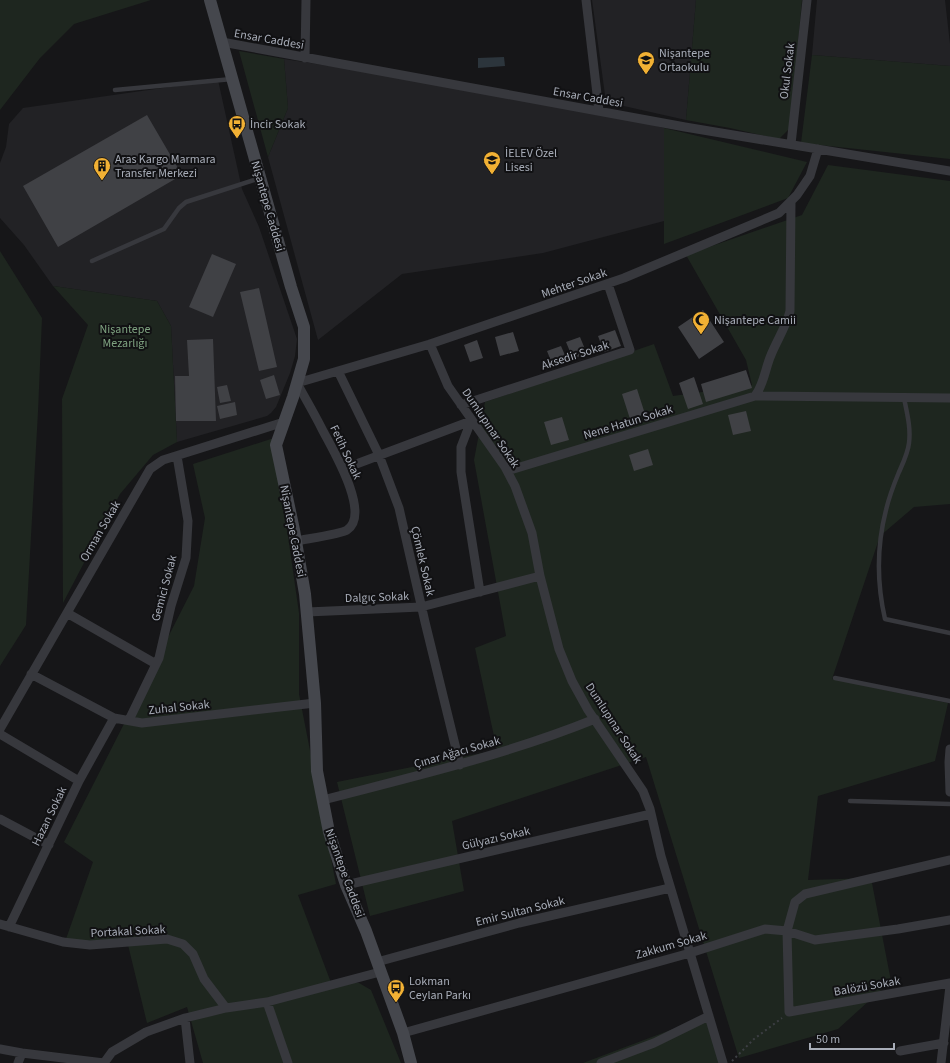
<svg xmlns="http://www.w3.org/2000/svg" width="950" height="1063" font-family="'Source Sans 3',sans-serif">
<rect width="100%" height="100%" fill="#161618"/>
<path fill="#222225" d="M592,0H696L686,120L606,102Z
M817,0H945L950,44V66L812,55Z
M284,59L559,101L664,128V221L543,253L402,274L318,340L268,157L288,108Z
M218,80L242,189L259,227L297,339L295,356L290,373L276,407L271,413L267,416L177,442L171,326L157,301L53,286L24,245L0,218V163L6,147L9,124L23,108Z"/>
<path fill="#1e261f" d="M0,0H151L74,24L40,58L0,110Z
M696,0H802L790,128L779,139L730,128L686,120Z
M239,51L284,59L288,108L268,157Z
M812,55L950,66V159L801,143Z
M664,128L807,162L788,198L664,244Z
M828,165L950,181V504L914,507L880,536L832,679L948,703L935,761L818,796L808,880L871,878L891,981L838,1029L739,1058L646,757L452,821L464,891L370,916L337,782L497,750L475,648L506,636L474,460L485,402L654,344L673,396L752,385L746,360L686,255L802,215Z
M0,251L42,318L38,412L26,625L0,666Z
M53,286L157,301L171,326L177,442L153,455L120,494L63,603L62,399L88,325Z
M274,438L299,613V694L336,884L298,895L333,988L353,982L359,983L371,990L401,1063H203L187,1007L147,1023L128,945L66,939L93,862L64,842L194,586L205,518L193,464Z
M705,1017L720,1063H583Z"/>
<path fill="#2c353c" d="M504,57L505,66L478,68V58Z"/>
<path fill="#404145" d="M147,115L182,175L58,247L23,186Z
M212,254L236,264L213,317L189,307Z
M259,288L277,367L259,371L240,292Z
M703,310L724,342L699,359L678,327Z
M615,330L621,346L604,352L598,336Z
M513,332L519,351L500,356L495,337Z
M580,337L587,354L573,359L566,342Z
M213,339L216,421H176L175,376H189L187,340Z
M477,340L483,358L470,362L464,345Z
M561,346L567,360L553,366L547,351Z
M746,370L752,388L706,402L701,384Z
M274,375L280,395L266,399L260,380Z
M694,377L703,404L688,409L679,383Z
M227,385L231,401L220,403L217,387Z
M637,389L645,414L630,419L622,394Z
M235,402L237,415L220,419L217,406Z
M746,411L751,431L733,435L728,415Z
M562,417L569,440L551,445L544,422Z
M648,449L653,465L634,471L629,455Z"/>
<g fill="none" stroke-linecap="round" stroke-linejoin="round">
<path stroke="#3d3f44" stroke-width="2" stroke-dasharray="2 3" stroke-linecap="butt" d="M732,1061L754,1039L782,1018"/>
<path stroke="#37383d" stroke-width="4.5" d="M115,90L232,79
M92,261L164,229L179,208L186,202L260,178
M904,398C907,413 911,428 909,443C908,453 903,463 899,472C894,484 889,497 886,510C877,545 877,584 885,619L950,633
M835,678L950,701
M850,801L950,804"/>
<path stroke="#37383d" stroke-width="9" d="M586,0L599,111
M222,42L685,127L950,171
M305,58L306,0
M791,144L807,0
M430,344L448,386L505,467L515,486L532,533L540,576L559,649L572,681L588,710L643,791L650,809L661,856L723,1063
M338,371L379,455L399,508L425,622L460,765
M755,396L950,398
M461,405L630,350L608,284
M471,421L461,447V472L480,592
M343,469L471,421
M507,471L755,396C764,384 765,369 771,355C777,340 786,327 790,311L791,202
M296,541C305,539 342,534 347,530C372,514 331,447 322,429C314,413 305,398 297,383L430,344L624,278L779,213L797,195L810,176L818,149
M307,612L421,607L540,576
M67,613L156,664
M31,674L114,718L142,723L315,703
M129,720L159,658L171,606L186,558L188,521L177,456
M0,729L150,469L163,460L284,422
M0,734L79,781
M950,749L949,762L950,792
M323,800C415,776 506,755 595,719
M0,819L49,845
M950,860L805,894L795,902L787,931L789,1012L950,983
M346,885L651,814
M0,924L63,942L90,945L167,939L183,944L193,954L204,979L226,1008
M9,927L79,781L114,718
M377,962L519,923L670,888
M267,1002L288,1063
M185,1018L190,1063
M403,1033L690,953L765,929L787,931L815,940L898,929L950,920
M0,1049L22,1053L104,1063
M900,1051L944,1043
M18,1063L22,1053
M104,1063L112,1052L146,1032L185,1018L226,1008L267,1002L380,972
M601,1063L654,1043L709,1016
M941,1063L950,986"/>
<path stroke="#45474d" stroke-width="12" d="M210,0L291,287L304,327V359L293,397L276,445L294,530L305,594L315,703L317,771L329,832L346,885L366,931L403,1033L411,1063"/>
</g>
<defs>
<symbol id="school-pin" viewBox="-11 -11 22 30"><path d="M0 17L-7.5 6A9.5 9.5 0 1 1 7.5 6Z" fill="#f2b134" stroke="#111113"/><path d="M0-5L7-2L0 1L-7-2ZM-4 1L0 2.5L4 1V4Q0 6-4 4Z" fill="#111"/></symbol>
<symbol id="bus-pin" viewBox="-11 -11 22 30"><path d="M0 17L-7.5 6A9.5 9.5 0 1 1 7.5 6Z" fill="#f2b134" stroke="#111113"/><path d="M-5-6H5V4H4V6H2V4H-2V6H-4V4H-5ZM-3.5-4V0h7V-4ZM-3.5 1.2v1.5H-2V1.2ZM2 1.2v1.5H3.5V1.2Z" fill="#111"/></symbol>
<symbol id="building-pin" viewBox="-11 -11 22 30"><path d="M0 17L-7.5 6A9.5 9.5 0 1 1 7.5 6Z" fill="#f2b134" stroke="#111113"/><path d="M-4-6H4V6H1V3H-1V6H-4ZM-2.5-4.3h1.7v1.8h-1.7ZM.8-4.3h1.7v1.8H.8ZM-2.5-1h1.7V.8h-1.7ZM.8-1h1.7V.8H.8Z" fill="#111"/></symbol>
<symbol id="mosque-pin" viewBox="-11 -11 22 30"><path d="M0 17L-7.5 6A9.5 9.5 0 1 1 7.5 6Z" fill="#f2b134" stroke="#111113"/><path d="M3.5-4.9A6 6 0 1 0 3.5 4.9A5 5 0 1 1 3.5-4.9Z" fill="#111"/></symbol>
</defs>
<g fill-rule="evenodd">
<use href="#school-pin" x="636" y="50" width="20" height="27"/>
<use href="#bus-pin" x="227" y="114" width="20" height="27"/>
<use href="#school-pin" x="482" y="150" width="20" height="27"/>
<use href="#building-pin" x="92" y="156" width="20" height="27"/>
<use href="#mosque-pin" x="691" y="310" width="20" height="27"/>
<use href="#bus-pin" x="386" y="978" width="20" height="27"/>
</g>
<g text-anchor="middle" stroke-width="4" stroke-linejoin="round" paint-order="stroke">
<g font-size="12" fill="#a8adb8" stroke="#111113">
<text transform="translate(269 39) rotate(10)" y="4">Ensar Caddesi</text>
<text transform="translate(787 71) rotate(-83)" y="4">Okul Sokak</text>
<text transform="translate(588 97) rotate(10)" y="4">Ensar Caddesi</text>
<text transform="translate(268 206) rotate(74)" y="4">Nişantepe Caddesi</text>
<text transform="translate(574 283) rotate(-19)" y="4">Mehter Sokak</text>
<text transform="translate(575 355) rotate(-18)" y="4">Aksedir Sokak</text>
<text transform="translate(628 422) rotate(-17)" y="4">Nene Hatun Sokak</text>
<text transform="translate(491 428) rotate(56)" y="4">Dumlupınar Sokak</text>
<text transform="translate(346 452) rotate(65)" y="4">Fetih Sokak</text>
<text transform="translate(100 531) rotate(-60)" y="4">Orman Sokak</text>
<text transform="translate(293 531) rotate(79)" y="4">Nişantepe Caddesi</text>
<text transform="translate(423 561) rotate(77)" y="4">Çömlek Sokak</text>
<text transform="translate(164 588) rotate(-75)" y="4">Gemici Sokak</text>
<text transform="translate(377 597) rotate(-2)" y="4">Dalgıç Sokak</text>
<text transform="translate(179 707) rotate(-6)" y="4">Zuhal Sokak</text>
<text transform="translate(614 723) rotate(57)" y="4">Dumlupınar Sokak</text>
<text transform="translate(457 752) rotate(-16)" y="4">Çınar Ağacı Sokak</text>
<text transform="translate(49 816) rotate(-64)" y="4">Hazan Sokak</text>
<text transform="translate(496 838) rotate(-13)" y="4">Gülyazı Sokak</text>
<text transform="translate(345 873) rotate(70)" y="4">Nişantepe Caddesi</text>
<text transform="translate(520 911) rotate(-14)" y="4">Emir Sultan Sokak</text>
<text transform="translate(128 931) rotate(-3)" y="4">Portakal Sokak</text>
<text transform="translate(671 945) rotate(-16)" y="4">Zakkum Sokak</text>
<text transform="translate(867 986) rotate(-10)" y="4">Balözü Sokak</text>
</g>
<g font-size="12" fill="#a8adb8" stroke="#111113" text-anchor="start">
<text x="659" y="57">Nişantepe<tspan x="659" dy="14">Ortaokulu</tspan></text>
<text x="250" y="128">İncir Sokak</text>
<text x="505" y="157">İELEV Özel<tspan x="505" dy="14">Lisesi</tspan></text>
<text x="115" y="163">Aras Kargo Marmara<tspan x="115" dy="14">Transfer Merkezi</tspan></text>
<text x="714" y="324">Nişantepe Camii</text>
<text x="409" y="985">Lokman<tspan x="409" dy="14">Ceylan Parkı</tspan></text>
</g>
<g font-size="12" fill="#7fa381" stroke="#111113">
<text x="125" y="333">Nişantepe<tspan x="125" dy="14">Mezarlığı</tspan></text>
</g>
</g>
<path d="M810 1043v6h84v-6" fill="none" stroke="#a8adb8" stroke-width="2"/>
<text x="816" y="1043" font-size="12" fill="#a8adb8" stroke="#111113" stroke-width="3" paint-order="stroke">50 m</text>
</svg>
